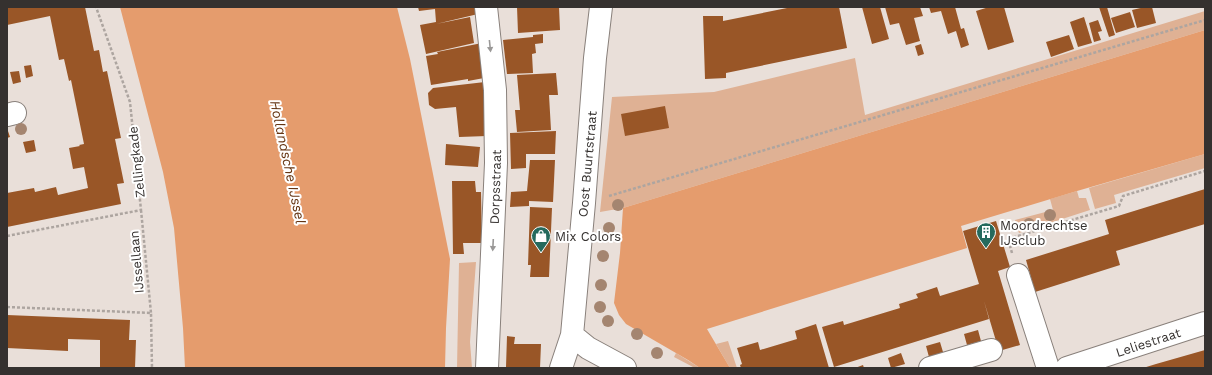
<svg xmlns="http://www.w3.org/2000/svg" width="1212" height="375" font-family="'Work Sans',sans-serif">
<rect width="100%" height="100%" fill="#e9dfd9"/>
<path fill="#dfb194" d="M1205,11V30L623,208L600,212L612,97L714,92L855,58L865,115Z
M1205,154V168L1114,195L1116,203L1095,209L1089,188Z
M1077,191L1079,198H1086L1090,210L1019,233L1015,220L1053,210L1050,199Z
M476,262L470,342L472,368H457L459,263Z
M728,341L737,368H730L716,344Z
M676,353L700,368H692L693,367L674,357Z"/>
<path fill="#e59c6d" d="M120,7H397L410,59L450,259L446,328L445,368H185L183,328L174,228L163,172Z
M1205,30V154L1077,191L961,226L967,248L707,329L730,368H700L688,360L626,324L619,315L614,303L620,253L623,208Z"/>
<path fill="#995627" d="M7,7H80V8L85,7L94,51L99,50L103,72L107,71L121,138L115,139L124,183L117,184L121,204L7,227V193L34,188L35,192L56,187L58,195L88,188L84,167L73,169L69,148L80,146L79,145L84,144L71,80L69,81L64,59L59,60L50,16L7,25Z
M418,7H478V14L436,24L470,17L474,43L426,54L420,25L436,22L435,9L419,11Z
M517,7H559L560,30L518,33Z
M792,7H839L847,48L726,73V78L705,79L703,16H723V21Z
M862,7H880L889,39L872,44Z
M885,7H920L923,16L914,18L920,41L906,45L899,23L890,25Z
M929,7H955L961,29L964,28L969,45L961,48L956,31L948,34L941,11L931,13Z
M989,7H1004L1014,42L988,50L976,11Z
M1099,7H1107L1115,35L1109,37Z
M1145,7H1152L1156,23L1137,28L1132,10Z
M1130,12L1135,27L1116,33L1111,18Z
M1084,17L1092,43L1078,47L1070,22Z
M1098,20L1102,31L1098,32L1101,40L1094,42L1089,23Z
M543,34V43L535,44L536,53L532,54L533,73L507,74L503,40L533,37V35Z
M1069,35L1074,49L1051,57L1046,42Z
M482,43L484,78L468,81V79L431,85L426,56L438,54L437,52Z
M921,44L924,54L918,56L915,46Z
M31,65L33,76L26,78L24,66Z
M19,71L21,82L13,84L10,72Z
M556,73L558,95H549L551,130L517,132L515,110H520L517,75Z
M485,82L487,136L459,137L456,107L435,109L429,105L428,93L433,88Z
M665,106L669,128L625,136L621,114Z
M7,128L10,137L7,138Z
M556,131L555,154H526V168L511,169L510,133Z
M34,140L36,151L26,153L23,142Z
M446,144L480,147L478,167L445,165Z
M530,160H555L553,202L529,201V206L510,207L511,192L527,191Z
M452,181H475L476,192H481L482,243H463L464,254H453Z
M1205,189V224L1116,251L1120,265L1035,292L1026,260L1109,234L1105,220Z
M530,207L552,208L549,277H530L531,265H528Z
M996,221L1010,267L998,271L1020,345L999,351L984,301L989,319L834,367L822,327L843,321L844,325L900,308L899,304L918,298L916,294L937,287L940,296L979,284L963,231Z
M7,315L130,320L129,340H136L135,368H100V340L68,339V351L7,348Z
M816,324L829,368H741L740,365L742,364L737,348L758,342L760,350L797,339L795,331Z
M978,330L981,341L967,345L964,334Z
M507,336L515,337L514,344H541L540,368L506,367Z
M940,342L943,352L929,357L926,346Z
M1205,350V368H1143L1156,364Z
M901,353L905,364L891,368L888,358Z
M863,365L864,368H855Z"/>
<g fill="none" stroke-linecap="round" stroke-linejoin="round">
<defs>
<path id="minor" d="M486,7L495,90L496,163L487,368
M7,115L15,113
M1018,275L1048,368
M572,335L588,348L625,368
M561,368L572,335L584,203L595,58L601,7
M930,368L991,350
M1067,368L1205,323"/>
</defs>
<use href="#minor" stroke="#89807b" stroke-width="24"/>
<path stroke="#ada5a0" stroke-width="2.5" stroke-dasharray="3 2" stroke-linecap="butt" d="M609,196L1205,20
M141,210L151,313
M7,236L141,210L130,102L96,7
M1012,253L1008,239L1119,206L1123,196L1205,171
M7,307L151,313L152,368"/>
<use href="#minor" stroke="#fff" stroke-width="22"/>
</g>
<g fill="#a48570">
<circle cx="21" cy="129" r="6"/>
<circle cx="618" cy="205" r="6"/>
<circle cx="1050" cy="215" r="6"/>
<circle cx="1029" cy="224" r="6"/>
<circle cx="609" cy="228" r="6"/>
<circle cx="603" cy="256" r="6"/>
<circle cx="601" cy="285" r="6"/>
<circle cx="600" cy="307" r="6"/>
<circle cx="608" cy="321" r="6"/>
<circle cx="637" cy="334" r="6"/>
<circle cx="657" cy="353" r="6"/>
</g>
<defs><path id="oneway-solid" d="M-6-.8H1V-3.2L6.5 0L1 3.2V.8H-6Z"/></defs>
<g fill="#9a9897">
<use href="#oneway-solid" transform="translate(490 46) rotate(84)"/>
<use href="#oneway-solid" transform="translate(493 245) rotate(93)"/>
</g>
<defs>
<symbol id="building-pin" viewBox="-11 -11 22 30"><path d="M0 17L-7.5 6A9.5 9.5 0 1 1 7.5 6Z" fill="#256a5d" stroke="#fff"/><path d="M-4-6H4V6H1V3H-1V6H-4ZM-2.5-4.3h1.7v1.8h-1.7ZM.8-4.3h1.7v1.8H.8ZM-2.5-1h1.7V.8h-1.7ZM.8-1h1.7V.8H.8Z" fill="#fff"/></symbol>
<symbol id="shop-pin" viewBox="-11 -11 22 30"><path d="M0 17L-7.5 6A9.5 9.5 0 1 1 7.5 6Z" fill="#256a5d" stroke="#fff"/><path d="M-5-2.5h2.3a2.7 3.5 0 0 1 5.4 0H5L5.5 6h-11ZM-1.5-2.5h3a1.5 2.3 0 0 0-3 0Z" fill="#fff"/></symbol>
</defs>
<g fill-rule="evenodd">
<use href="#building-pin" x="975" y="221" width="22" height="30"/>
<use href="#shop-pin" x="530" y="225" width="22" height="30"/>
</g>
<g text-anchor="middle" stroke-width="4" stroke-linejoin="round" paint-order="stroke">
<g font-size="13" fill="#35312f" stroke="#fff">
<text transform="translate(136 162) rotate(-96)" y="5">Zellingkade</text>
<text transform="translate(587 164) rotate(-85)" y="5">Oost Buurtstraat</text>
<text transform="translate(495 187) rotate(-88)" y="5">Dorpsstraat</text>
<text transform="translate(136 262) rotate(-95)" y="5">IJssellaan</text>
<text transform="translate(1148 342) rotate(-18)" y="5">Leliestraat</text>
</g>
<g font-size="13" fill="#35312f" stroke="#fff" text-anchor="start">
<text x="1000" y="230">Moordrechtse<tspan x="1000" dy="15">IJsclub</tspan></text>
<text x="555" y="241">Mix Colors</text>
</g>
<g font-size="14" font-style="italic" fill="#653513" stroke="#fff">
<text transform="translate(288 162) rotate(78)" y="5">Hollandsche IJssel</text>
</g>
</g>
<rect width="1212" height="375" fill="none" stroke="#35312f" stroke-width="16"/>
</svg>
